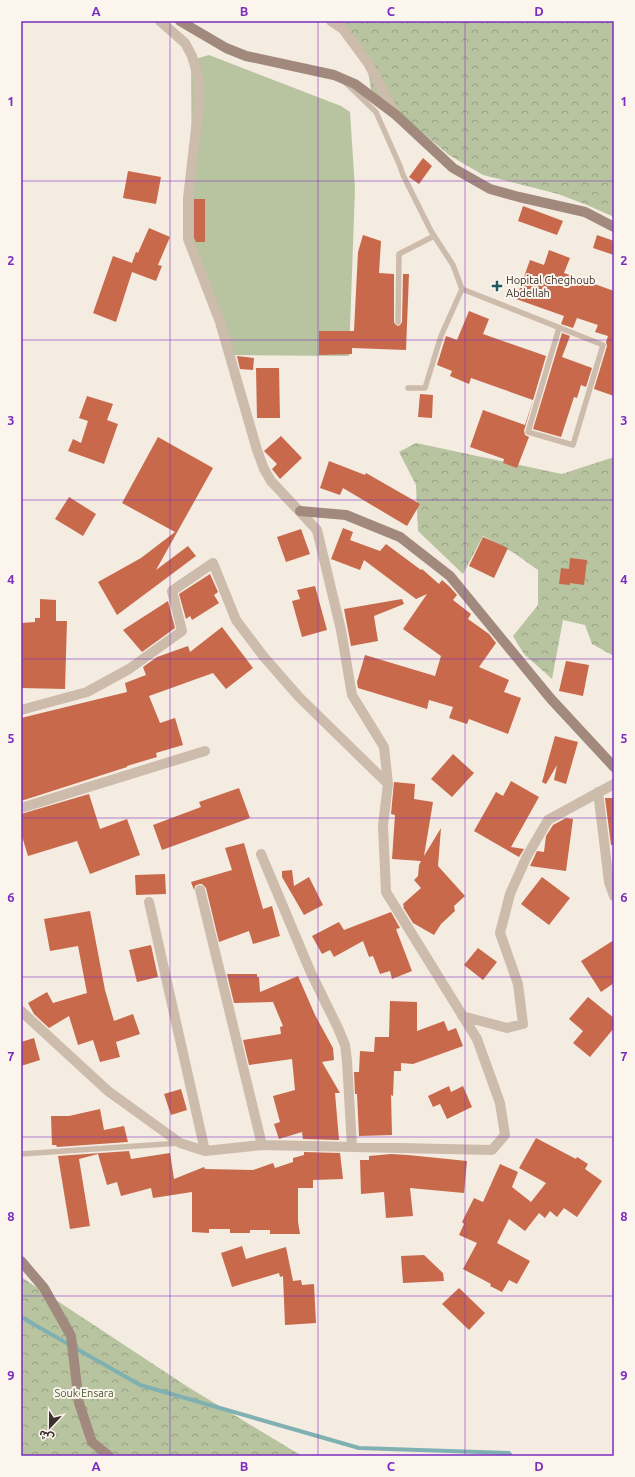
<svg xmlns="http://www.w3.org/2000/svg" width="635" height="1477" font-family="Ubuntu,'Noto Sans Arabic',sans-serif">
<defs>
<pattern id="forest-crowns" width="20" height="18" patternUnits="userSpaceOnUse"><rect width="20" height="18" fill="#b8c4a0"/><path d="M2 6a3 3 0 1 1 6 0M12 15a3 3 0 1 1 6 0" fill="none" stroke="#97a083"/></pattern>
</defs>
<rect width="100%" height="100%" fill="#f4ebe1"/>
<path fill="#b8c4a0" d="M209,55L341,106L350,112L355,189L349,356L231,355L190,236L192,195L191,60Z"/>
<path fill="url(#forest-crowns)" d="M339,21H614V217L587,205L558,194L483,175L449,155L371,90L366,58Z
M416,443L562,474L614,457V656L592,644L585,625L563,620L552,679L524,654L513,636L538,605V570L514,553L483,536L463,574L418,531L416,485L399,452Z
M21,1277L188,1387L302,1456H21Z"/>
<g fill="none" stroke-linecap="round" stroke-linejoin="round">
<path stroke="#7fb0b2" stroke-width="4" d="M21,1317L140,1385L359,1448L509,1453L511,1456"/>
</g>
<path fill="#c8694b" d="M423,158L432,166L419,184L409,177Z
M128,171L161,177L156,204L123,198Z
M194,199H205V242H196L194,238Z
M523,206L563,221L557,235L518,221Z
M149,228L170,237L158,265L162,266L156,281L132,272L116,322L93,313L113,256L132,263L136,252L138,253Z
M363,235L381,241L379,273L394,274V322L395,324L398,326L400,325L402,322L403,274H409L406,350L352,348V354L319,355V331H354L358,252Z
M597,235L614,241V255L593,248Z
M549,250L570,258L564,273L614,291V396L594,389L607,346L606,342L608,336L595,332L598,325L577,318L573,328L561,324L564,316L516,299L530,260L544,265Z
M469,311L489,319L483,334L546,356L524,431L525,435L529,437L517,468L503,463L504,459L470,447L483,410L525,425L533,400L471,378L469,384L450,376L452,371L437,365L446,336L457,340Z
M562,333L570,336L562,357L592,368L586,387L581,385L577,398L574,397L561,437L533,429Z
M237,356L254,358L253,370L240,369Z
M256,368H279L280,418H257Z
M420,394L433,395L432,418L418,417Z
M87,396L113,404L107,420L118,424L104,464L68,451L73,439L81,443L88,421L79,418Z
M281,436L302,458L280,479L272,469L277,464L264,451Z
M158,437L213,468L156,570L188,546L196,556L117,615L98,582L141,558L175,532L122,503Z
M329,461L365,475L366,473L420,504L407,526L343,488L340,495L320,488Z
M69,497L96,514L83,536L55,519Z
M343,528L353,532L350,540L380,551L386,544L421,570L422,569L439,584L442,580L450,587L457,595L453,600L471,614L468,619L489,634L496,643L479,667L509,680L504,692L521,698L508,734L469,719L467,724L449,718L453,707L429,700L427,709L358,688L357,682L365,655L435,676L441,656L403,629L427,594L416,599L364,560L360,570L331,559Z
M301,529L310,554L286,562L277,537Z
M483,537L508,548L494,578L469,566Z
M570,558L587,560L584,585L570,583V585L559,584L561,568L569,569Z
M210,574L218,592L214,595L219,603L192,620L190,616L186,619L179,594Z
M315,586L327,630L302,637L292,601L300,599L297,590Z
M40,599L56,600V621H67L65,689L21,688V623L35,622V618H40Z
M402,599L404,604L374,616L378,641L351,646L344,609Z
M168,601L175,628L142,652L123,630Z
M222,627L253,668L226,689L213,673L149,696L160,723L175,718L183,745L156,753L157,757L127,766V767L21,801V718L127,692L125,683L146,675L143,667L157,657L188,646L190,652Z
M566,661L589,665L583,696L559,691Z
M555,736L578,742L566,784L554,780L557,765L546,784L542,782Z
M453,754L474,773L452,797L431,779Z
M511,781L539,797L511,847L524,849L519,857L474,831L496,792L503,796Z
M394,782L415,784L414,799L433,802L424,856L441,828L438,866L465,896L454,906L455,911L441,924L434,935L413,923L403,907H404L403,904L421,888L414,880L418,876L419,865L421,861L392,859L395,815L391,814Z
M239,788L250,818L162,850L153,825L201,807L199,802Z
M89,794L100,829L127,819L140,855L90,874L77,841L28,856L21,833V814Z
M605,798H614V845H611Z
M566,818L573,819L566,871L530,866L537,851L544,852L546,836L553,825Z
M244,843L263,909L272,906L280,936L253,944L249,931L219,942L206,888L202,884H199L195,886L194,890L191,882L232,870L225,848Z
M292,870L294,886L309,877L323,905L304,915L282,877V871Z
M165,874L166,894L136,895L135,875Z
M542,877L570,898L549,925L521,904Z
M90,911L105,990L114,1021L133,1014L140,1034L116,1042L120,1057L100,1062L93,1040L78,1045L69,1016L49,1028L34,1014L28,1003L47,992L53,1003L87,993L78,946L50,951L44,919Z
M391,912L400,928L396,929L412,971L392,979L390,971L380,974L373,956L369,957L363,941L334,957L330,950L322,954L312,936L339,922L344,930Z
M614,940V983L601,992L581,961Z
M151,945L158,977L137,982L129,950Z
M478,948L497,962L483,980L464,965Z
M227,974H257V977H259L260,992L298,976L315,1015L333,1048L334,1060L322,1062L340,1093H335L339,1140L303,1139L302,1132L279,1139L274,1124L280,1122L273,1096L295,1090L292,1059L249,1065L243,1040L281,1034L280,1027L283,1026L273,1002L234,1003Z
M588,997L614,1018V1028L590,1057L573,1043L583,1031L569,1019Z
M390,1001L417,1002V1031L444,1021L448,1031L456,1028L463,1046L413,1064L401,1063V1071H394L393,1096L391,1095L392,1135L359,1136L357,1094H355L354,1072H359L360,1051L374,1052L375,1037H389Z
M34,1038L40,1060L21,1066V1042Z
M449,1086L451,1092L463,1086L472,1107L447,1119L440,1104L433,1107L428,1096Z
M181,1089L187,1110L171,1115L164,1094Z
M100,1109L104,1130L124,1126L128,1142L57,1147L56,1145H52L51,1116H69Z
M536,1138L576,1159L577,1157L588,1164L585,1169L602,1181L577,1217L564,1208L557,1217L550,1211L545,1218L539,1213L525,1231L509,1219L497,1243L530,1261L517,1284L509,1280L502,1292L490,1286L491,1284L463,1269L477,1243L459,1235L464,1224L462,1222L474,1198L483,1202L500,1164L518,1172L512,1187L531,1202L546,1183L519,1168Z
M129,1151L131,1159L170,1153L174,1179L204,1167L205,1169L253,1170L273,1163L275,1168L293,1162V1158L304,1155V1152L340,1153L343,1179L313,1180V1188H298V1222L300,1234H270V1230H250V1233H230V1229H209V1233L192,1232V1192L153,1198L151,1188L121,1196L117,1182L107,1185L98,1154L79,1159L90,1226L70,1229L58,1156Z
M391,1154L408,1155L467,1161L464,1193L410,1188L413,1216L386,1218L384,1192L361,1194L360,1160H369V1156Z
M242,1246L246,1259L286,1247L293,1281L301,1280L302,1285L314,1284L316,1323L285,1325L283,1276L280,1277L279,1273L232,1287L221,1253Z
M424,1255L443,1273L444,1281L403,1283L401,1256Z
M459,1288L485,1313L469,1330L442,1304Z"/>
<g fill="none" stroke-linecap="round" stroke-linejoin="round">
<path stroke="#cdbbac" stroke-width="5.5" d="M345,82L376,112L400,166L403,175L431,231L453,265L462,289L603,345L573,445L528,432L559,328
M398,322L399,254L434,236
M408,388H425L441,336L462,289
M21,1154L180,1143"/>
<path stroke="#cdbbac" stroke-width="10" d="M331,21L343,29L368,63L396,115
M21,710L87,692L129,669L182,631L172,591L213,563L236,620L264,657L299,697L388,784
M598,792L609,882L614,896
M21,808L205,751
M261,854L311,973L338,1028L345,1045L347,1061L352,1146
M200,890L262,1145
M149,902L205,1151
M21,1011L108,1091L180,1143L205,1151L262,1145L492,1150L505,1135L500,1103L477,1039L386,892L383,825L388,784L384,747L352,695L341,630L317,530L271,481L264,469L257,450L220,322L188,239V198L199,103L198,77L192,56L185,43L160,21
M462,1016L507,1028L523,1024L518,984L500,933L510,894L527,856L548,820L614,784"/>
<path stroke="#a18a7d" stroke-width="10" d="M180,21L226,48L246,56L334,75L355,84L396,115L453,168L490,189L519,197L585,212L614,227
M300,511L346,515L400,537L450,576L551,699L614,767
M21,1261L44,1288L71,1336L79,1403L92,1442L109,1456"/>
</g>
<path fill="none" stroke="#7b2cbf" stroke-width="1" stroke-opacity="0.55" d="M170,21V1456M318,21V1456M465,21V1456M21,181H614M21,340H614M21,500H614M21,659H614M21,818H614M21,977H614M21,1137H614M21,1296H614"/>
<path fill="#1f5a5e" stroke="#fbf5ee" stroke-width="1.5" d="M495 280h4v4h4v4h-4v4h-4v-4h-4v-4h4z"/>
<g text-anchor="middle" stroke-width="4" stroke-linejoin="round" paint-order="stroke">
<g font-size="11" fill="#3b302b" stroke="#fbf5ee" text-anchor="start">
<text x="506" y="284">Hopital Cheghoub<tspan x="506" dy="13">Abdellah</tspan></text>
</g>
<g font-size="11" fill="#4a5a2e" stroke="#fbf5ee">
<text x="84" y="1397">Souk Ensara</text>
</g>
</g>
<rect width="635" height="1477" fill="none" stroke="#fbf5ee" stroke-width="44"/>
<g transform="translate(50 1427) rotate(202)" stroke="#fbf5ee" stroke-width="3" paint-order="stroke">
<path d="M0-3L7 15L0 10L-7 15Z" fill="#3b302b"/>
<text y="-6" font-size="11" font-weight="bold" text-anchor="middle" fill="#3b302b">ش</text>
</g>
<rect x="22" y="22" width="591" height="1433" fill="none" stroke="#7b2cbf" stroke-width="1.5"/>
<g font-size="13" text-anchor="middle" font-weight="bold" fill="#7b2cbf">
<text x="96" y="16">A</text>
<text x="244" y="16">B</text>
<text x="391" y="16">C</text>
<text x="539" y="16">D</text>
<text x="11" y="106">1</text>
<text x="624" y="106">1</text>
<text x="11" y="265">2</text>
<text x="624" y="265">2</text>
<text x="11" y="425">3</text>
<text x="624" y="425">3</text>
<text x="11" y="584">4</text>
<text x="624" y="584">4</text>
<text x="11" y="743">5</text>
<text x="624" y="743">5</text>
<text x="11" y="902">6</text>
<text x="624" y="902">6</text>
<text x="11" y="1061">7</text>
<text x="624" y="1061">7</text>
<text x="11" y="1221">8</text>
<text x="624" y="1221">8</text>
<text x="11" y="1380">9</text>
<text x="624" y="1380">9</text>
<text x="96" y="1471">A</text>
<text x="244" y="1471">B</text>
<text x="391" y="1471">C</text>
<text x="539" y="1471">D</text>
</g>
</svg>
